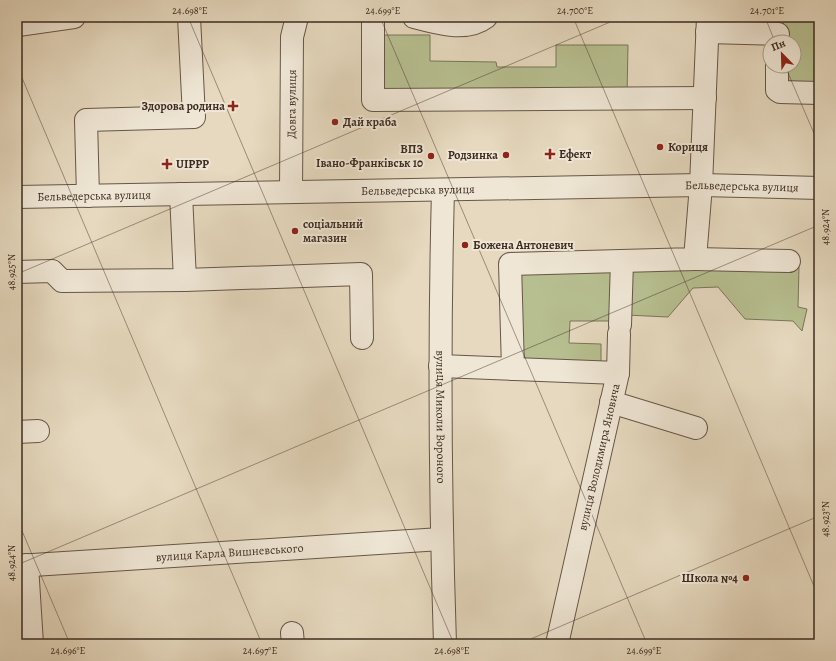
<svg xmlns="http://www.w3.org/2000/svg" width="836" height="661" font-family="Alegreya,serif">
<rect width="100%" height="100%" fill="#e6d9bf"/>
<filter id="stains"><feTurbulence type="fractalNoise" baseFrequency=".005" numOctaves="4"/><feColorMatrix values="0 0 0 0 .2 0 0 0 0 .09 0 0 0 0 .02 0 0 0 .5 -.17"/></filter>
<radialGradient id="worn" r=".72"><stop offset=".6" stop-color="#630" stop-opacity="0"/><stop offset="1" stop-color="#630" stop-opacity=".3"/></radialGradient>
<path fill="#b7bf90" stroke="#7a7658" d="M784,17H819V89H780L781,66H794V42H782Z
M368,35H430V61L496,62L497,67H556V45H628L627,96L367,94Z
M799,267L798,307L807,309L802,331L793,321L745,319L718,287L693,288L668,317L626,315L627,270Z
M613,271V321H570L569,343L601,344V363L520,360L517,273Z"/>
<g fill="none" stroke-linecap="round" stroke-linejoin="round">
<defs>
<g id="minor">
<path d="M373,17V100L705,98"/>
<path d="M414,17C436,23 467,32 486,17"/>
<path d="M18,25L74,17"/>
<path d="M707,32L778,34"/>
<path d="M777,66V90L780,92L819,93"/>
<path id="s1" d="M443,190C439,341 440,493 445,644"/>
<path id="s2" d="M291,192L292,37L297,17"/>
<path d="M88,196L86,120L194,117L189,17"/>
<path id="s3" d="M17,197L701,185L819,188"/>
<path d="M695,259L789,261"/>
<path d="M17,272L52,271L62,281L185,280L181,194"/>
<path d="M185,280L361,274L362,338"/>
<path d="M620,325L622,261"/>
<path d="M440,366L618,373L557,644"/>
<path d="M513,369L510,264L695,259L701,185L708,17"/>
<path d="M618,373L619,334"/>
<path d="M611,402L696,428"/>
<path d="M17,432L38,431"/>
<path d="M27,565L32,644"/>
<path id="s4" d="M17,566L441,539"/>
<path d="M292,633L293,644"/>
</g>
</defs>
<use href="#minor" stroke="#665748" stroke-width="24"/>
<use href="#minor" stroke="#efe6d5" stroke-width="22"/>
</g>
<path fill="none" stroke="#3c2c21" stroke-width="1" stroke-opacity="0.45" d="M188,17L454,644M380,17L647,644M573,17L819,598M765,17L775,42M17,66L262,644M785,66L819,145M17,274L622,17M17,519L70,644M17,565L819,225M519,644L819,516"/>
<g fill="#8f2418" stroke="#efe6d5" stroke-width="1.5">
<path d="M231 100h4v4h4v4h-4v4h-4v-4h-4v-4h4z"/>
<circle cx="335" cy="122" r="4"/>
<circle cx="660" cy="147" r="4"/>
<path d="M548 148h4v4h4v4h-4v4h-4v-4h-4v-4h4z"/>
<circle cx="506" cy="155" r="4"/>
<circle cx="431" cy="156" r="4"/>
<path d="M165 158h4v4h4v4h-4v4h-4v-4h-4v-4h4z"/>
<circle cx="295" cy="231" r="4"/>
<circle cx="465" cy="245" r="4"/>
<circle cx="746" cy="578" r="4"/>
</g>
<g text-anchor="middle" stroke-width="4" stroke-linejoin="round" paint-order="stroke">
<g font-size="12" fill="#3c2c21" stroke="#efe6d5">
<text dy="4" stroke="none"><textPath href="#s2" startOffset="88">Довга вулиця</textPath></text>
<text dy="4" stroke="none"><textPath href="#s3" startOffset="725">Бельведерська вулиця</textPath></text>
<text dy="4" stroke="none"><textPath href="#s3" startOffset="401">Бельведерська вулиця</textPath></text>
<text dy="4" stroke="none"><textPath href="#s3" startOffset="77">Бельведерська вулиця</textPath></text>
<text dy="4" stroke="none"><textPath href="#s1" startOffset="227">вулиця Миколи Вороного</textPath></text>
<text transform="translate(599 457) rotate(-77)" y="4">вулиця Володимира Яновича</text>
<text dy="4" stroke="none"><textPath href="#s4" startOffset="213">вулиця Карла Вишневського</textPath></text>
</g>
<g font-size="12" font-weight="bold" fill="#3c2c21" stroke="#efe6d5" text-anchor="start">
<text x="225" y="110" text-anchor="end">Здорова родина</text>
<text x="343" y="126">Дай краба</text>
<text x="668" y="151">Кориця</text>
<text x="423" y="153" text-anchor="end">ВПЗ<tspan x="423" dy="14">Івано-Франківськ 10</tspan></text>
<text x="559" y="158">Ефект</text>
<text x="498" y="159" text-anchor="end">Родзинка</text>
<text x="176" y="168">UIPPP</text>
<text x="303" y="228">соціальний<tspan x="303" dy="14">магазин</tspan></text>
<text x="473" y="249">Божена Антоневич</text>
<text x="738" y="582" text-anchor="end">Школа №4</text>
</g>
</g>
<rect width="836" height="661" fill="none" stroke="#e6d9bf" stroke-width="44"/>
<g transform="translate(782 54) rotate(337)"><circle r="19" fill="#efe6d5" stroke="#a79c8d"/>
<path d="M0-3L7 15L0 10L-7 15Z" fill="#8f2418"/>
<text y="-6" font-size="11" font-weight="bold" text-anchor="middle" fill="#3c2c21">Пн</text>
</g>
<rect x="22" y="22" width="792" height="617" fill="none" stroke="#3c2c21" stroke-width="1.5"/>
<g font-size="10" text-anchor="middle" fill="#3c2c21">
<text x="190" y="14">24.698°E</text>
<text x="383" y="14">24.699°E</text>
<text x="575" y="14">24.700°E</text>
<text x="767" y="14">24.701°E</text>
<text transform="translate(825 227) rotate(-90)" y="4">48.924°N</text>
<text transform="translate(11 272) rotate(-90)" y="4">48.925°N</text>
<text transform="translate(825 519) rotate(-90)" y="4">48.923°N</text>
<text transform="translate(11 563) rotate(-90)" y="4">48.924°N</text>
<text x="68" y="654">24.696°E</text>
<text x="260" y="654">24.697°E</text>
<text x="452" y="654">24.698°E</text>
<text x="644" y="654">24.699°E</text>
</g>
<rect width="100%" height="100%" filter="url(#stains)"/>
<rect width="100%" height="100%" fill="url(#worn)"/>
</svg>
